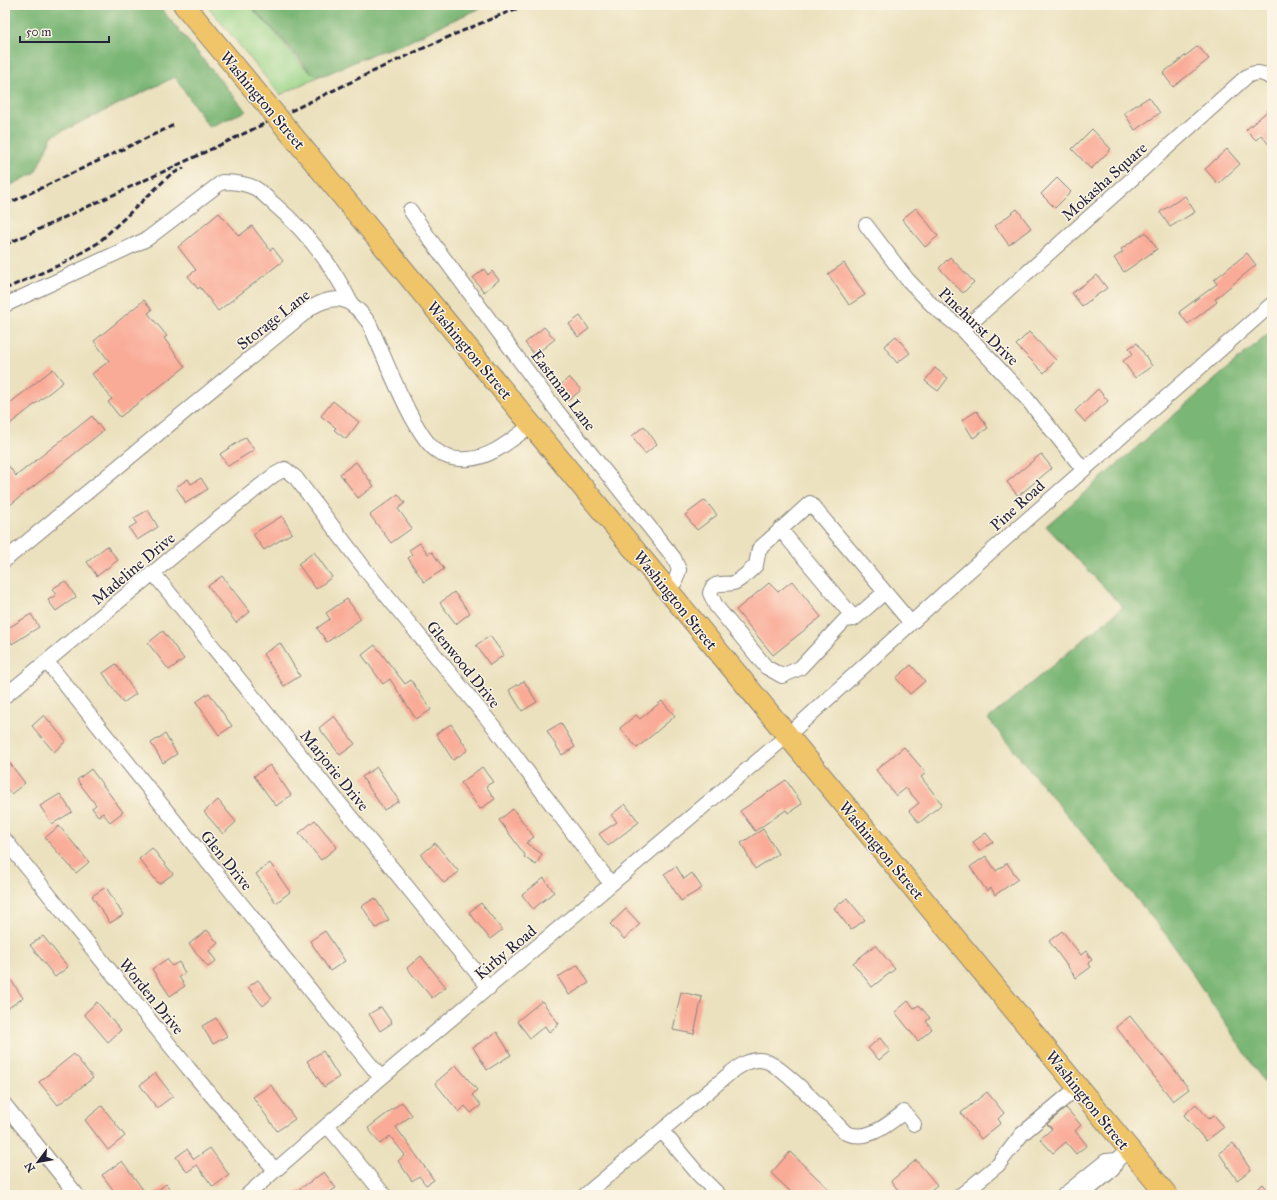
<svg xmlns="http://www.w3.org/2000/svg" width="1277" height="1200" font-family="'IM FELL Great Primer',serif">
<rect width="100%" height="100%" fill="#fcf5e5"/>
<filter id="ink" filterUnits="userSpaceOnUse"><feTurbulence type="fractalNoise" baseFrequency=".025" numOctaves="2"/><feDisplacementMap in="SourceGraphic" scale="8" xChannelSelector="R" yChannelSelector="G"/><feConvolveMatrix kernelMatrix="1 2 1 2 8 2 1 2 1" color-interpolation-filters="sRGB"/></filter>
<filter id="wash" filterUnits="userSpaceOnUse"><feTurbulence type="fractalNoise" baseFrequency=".012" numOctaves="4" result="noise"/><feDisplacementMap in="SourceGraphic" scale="16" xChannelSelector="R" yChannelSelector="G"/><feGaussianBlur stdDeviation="0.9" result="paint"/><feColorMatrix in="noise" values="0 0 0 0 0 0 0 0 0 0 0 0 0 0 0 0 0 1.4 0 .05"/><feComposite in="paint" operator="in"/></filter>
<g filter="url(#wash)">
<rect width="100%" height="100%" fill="#ebe1be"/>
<path fill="#99d488" stroke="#5e7b62" d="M207,5H249C258,16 270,26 279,37C291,50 301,70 319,76L280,95Z"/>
<path fill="#7ab674" stroke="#4e6c58" d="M5,5H158L246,111L209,127L175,77L52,136L35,173L5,188Z
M249,5H488L442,25L406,43L375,53L327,74L319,76L311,73L279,35Z
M1272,330V1094L1168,937L988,719L1123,607L1046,526Z"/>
<g id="blocks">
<path fill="#f9ab97" d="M1198,46L1209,59L1173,87L1163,73Z
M1149,97L1160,113L1135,130L1124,113Z
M1272,107V148L1261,135L1256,140L1246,130Z
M1092,129L1111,149L1091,169L1072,149Z
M1227,149L1240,164L1218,184L1205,169Z
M1057,178L1071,192L1055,208L1041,194Z
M1185,196L1195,212L1170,227L1160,212Z
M916,208L938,236L925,247L902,219Z
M1017,209L1031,228L1009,245L995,226Z
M219,213L239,236L252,226L270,250L273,248L283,261L218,311L200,287L198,289L188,276L196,270L178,247Z
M1146,232L1157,249L1124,272L1114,258L1123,252L1121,249Z
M1247,253L1256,265L1215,299L1217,302L1188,324L1179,312L1217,284L1214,280Z
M950,257L974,282L963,293L939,268Z
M844,263L865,295L849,305L828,274Z
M484,269L488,275L492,271L499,280L484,292L473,278Z
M1097,275L1107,288L1082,306L1072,293Z
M144,300L152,310L148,313L167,336L164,338L185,367L120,417L108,402L112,399L92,374L109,361L94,341Z
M580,316L589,329L578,337L569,324Z
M544,327L555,339L535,355L525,343Z
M1029,332L1056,360L1044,373L1016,345Z
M896,336L910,353L897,363L884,346Z
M1137,343L1152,366L1135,378L1123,361L1133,354L1129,348Z
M935,368L948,378L938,391L925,381Z
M53,369L63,382L5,428V407Z
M569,377L581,390L568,401L557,389Z
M1098,389L1108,401L1085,422L1075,411Z
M333,401L359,422L346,439L334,430L336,428L321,416Z
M977,411L988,428L973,438L962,420Z
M92,416L103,431L5,509V461L16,476Z
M644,426L657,444L645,454L632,436Z
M246,437L254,450L228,466L220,454Z
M1041,454L1052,468L1018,496L1007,482Z
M356,462L374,486L358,498L340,474Z
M201,478L208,489L186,503L176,487L188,479L191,484Z
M398,494L405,503L398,509L412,528L391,543L370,515Z
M705,500L717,515L697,530L685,515Z
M148,510L158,527L137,540L129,528L137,523L134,518Z
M282,516L292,533L264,550L253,534Z
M420,543L428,554L432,552L444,569L424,582L408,558L412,555L409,550Z
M107,546L118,560L97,576L87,562Z
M314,552L332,577L316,589L298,564Z
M222,576L250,612L236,623L208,586Z
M65,581L76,597L56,611L48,600L56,595L52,589Z
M792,581L821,617L773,655L736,610L769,583L778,592Z
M454,592L470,613L456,624L440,603Z
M347,599L361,619L327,642L317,628L330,619L326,613Z
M31,614L39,627L12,644L5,630Z
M163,631L184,659L169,670L148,643Z
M490,636L504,655L490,665L476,645Z
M280,643L300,676L284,686L263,654Z
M375,645L405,684L411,680L431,710L416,719L390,679L383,684L362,655Z
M116,664L136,694L123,703L103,673Z
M911,665L925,681L910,694L896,678Z
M524,681L537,702L522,711L509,690Z
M209,693L232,726L219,735L196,702Z
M662,701L675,716L637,748L620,728L636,715L640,719Z
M44,715L66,741L54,752L32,726Z
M334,716L355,744L340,755L319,728Z
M561,723L575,747L562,755L547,731Z
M451,724L468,750L453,760L436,734Z
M165,734L177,754L163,763L151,743Z
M904,747L926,773L921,777L942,804L919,823L909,811L919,803L906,788L896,796L876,770Z
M5,757L25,783L11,794L5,786Z
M270,765L291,795L276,806L254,776Z
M377,767L399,801L384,810L362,777Z
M482,767L493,782L486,786L495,799L480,809L461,783Z
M91,769L123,812L110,822L103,813L98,816L92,808L96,805L77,780Z
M786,780L802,804L788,813L786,810L755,831L740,811Z
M60,794L72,812L52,824L40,806Z
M218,800L236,822L223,834L204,812Z
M625,804L639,822L608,846L599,834L617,822L611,815Z
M513,809L534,837L526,843L542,854L536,865L524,857L525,855L499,820Z
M315,820L337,847L321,860L299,833Z
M59,826L89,862L76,873L45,838Z
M763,829L778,854L755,869L741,843Z
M986,833L993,842L979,851L973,842Z
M435,843L459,872L444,883L421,855Z
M152,848L173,874L159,884L139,859Z
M986,856L996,871L1007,863L1018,879L995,895L991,888L987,891L970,867Z
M270,863L290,892L276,903L256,874Z
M676,866L684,879L692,873L702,888L681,901L664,874Z
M544,878L554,892L533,909L522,895Z
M106,887L123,915L110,923L92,896Z
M375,898L389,920L376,928L362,906Z
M847,898L865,920L851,930L834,908Z
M481,903L502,930L490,939L469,912Z
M626,909L640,924L624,939L610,924Z
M207,930L218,943L209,951L216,961L208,967L189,944Z
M325,931L345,961L330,971L310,941Z
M1062,931L1081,955L1086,951L1092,960L1088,963L1091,967L1076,978L1049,941Z
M43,936L68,967L55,977L30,945Z
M875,945L895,969L872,987L853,963Z
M421,956L446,987L432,998L407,968Z
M167,959L172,966L179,962L185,973L179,977L185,986L170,996L152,969Z
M578,965L589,983L569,995L558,977Z
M5,971L23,998L5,1010Z
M258,980L272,998L263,1006L248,987Z
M681,992L702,997L694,1034L673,1030Z
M542,1001L559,1024L549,1032L545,1026L530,1038L517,1021Z
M908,1001L914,1008L919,1005L930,1018L926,1021L932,1029L918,1041L895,1012Z
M97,1002L121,1030L108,1042L84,1014Z
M381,1007L392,1023L380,1031L369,1014Z
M1130,1016L1162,1056L1163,1055L1189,1089L1173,1101L1116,1027Z
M216,1018L227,1036L213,1044L202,1026Z
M497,1032L511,1055L487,1070L473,1047Z
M880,1038L890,1051L879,1060L868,1048Z
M323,1051L339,1077L324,1087L307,1061Z
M74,1054L93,1078L58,1105L39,1082Z
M456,1065L477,1090L472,1095L481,1105L471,1113L465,1106L459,1112L435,1083Z
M155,1073L173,1096L157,1108L140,1085Z
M271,1085L295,1119L277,1131L253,1097Z
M987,1092L1004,1113L998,1119L1001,1123L981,1139L961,1113Z
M402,1102L412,1115L396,1127L434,1180L426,1185L419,1176L412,1181L398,1161L405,1155L390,1136L380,1144L368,1128Z
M1196,1104L1209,1119L1214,1115L1224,1127L1206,1141L1184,1115Z
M102,1106L125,1136L108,1150L85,1120Z
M1066,1108L1081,1125L1075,1131L1087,1145L1076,1154L1066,1142L1053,1153L1040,1139L1052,1129L1047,1124Z
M1233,1143L1251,1170L1237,1180L1219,1153Z
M210,1148L229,1175L213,1187L197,1165L187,1172L176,1157L187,1149L194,1159Z
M790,1152L835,1195H794L771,1173Z
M916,1160L937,1185L925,1195H902L891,1181Z
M122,1161L147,1195H117L102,1175Z
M324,1172L336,1188L326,1195H291Z
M166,1184L175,1195H152Z
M1263,1184L1272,1195H1249Z"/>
</g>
</g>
<g filter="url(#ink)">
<use href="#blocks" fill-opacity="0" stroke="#86827c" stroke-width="1"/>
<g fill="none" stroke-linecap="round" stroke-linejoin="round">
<defs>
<path id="minor" d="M410,210L429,238L557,411L674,558L679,570L675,582L667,589
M866,225L907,279L934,307L963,330L1027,399L1083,469
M5,305L147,239L222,182C234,182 245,183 255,188C262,192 268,199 274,204C308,233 332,264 351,303
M963,330L1246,77C1255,71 1263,72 1272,79
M780,529L854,618
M5,560L312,307C338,292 352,299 369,323C382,350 414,437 437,451C446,458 457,460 468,459C492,458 513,438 532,425
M154,574L489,988
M885,592L854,619L845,620L800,668L782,676L766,667L716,606L710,593C714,578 727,587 736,582C743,578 750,571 756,565L759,549L810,503L911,623
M47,662L381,1078
M5,696L213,523L274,475L285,469L296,478L368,573L494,727L611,884
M5,840L189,1069L275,1170
M5,1105L77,1195
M327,1125L384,1195
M662,1131L699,1175L719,1195
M247,1195L381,1078L787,736L953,585L1272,304
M585,1195L729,1074C739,1066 752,1057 765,1061C782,1065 831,1118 846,1133C868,1142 887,1125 904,1112L914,1124
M961,1195L998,1165L1022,1134L1078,1087
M1064,1195L1106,1161L1117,1160
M1082,1195L1113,1169L1117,1160L1129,1150"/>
<path id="highway" d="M184,5L262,99
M292,135L1167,1195"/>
</defs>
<use href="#minor" stroke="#86827c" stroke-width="16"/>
<use href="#highway" stroke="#86827c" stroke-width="23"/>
<use href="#minor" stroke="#fff" stroke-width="14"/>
<use href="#highway" stroke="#f0c469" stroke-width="21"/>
<path stroke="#22223b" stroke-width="3" stroke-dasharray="6 3" stroke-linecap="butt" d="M5,205L174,125
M5,245C84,208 164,172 243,134C337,89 430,42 526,5
M5,289L64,263L98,243L170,175L184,168"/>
<defs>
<path id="highway-bridge" d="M262,99L292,135"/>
</defs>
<use href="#highway-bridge" stroke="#86827c" stroke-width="23" stroke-linecap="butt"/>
<use href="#highway-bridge" stroke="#f0c469" stroke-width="21"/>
</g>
</g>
<g text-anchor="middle" stroke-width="3" stroke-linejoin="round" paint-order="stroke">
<g font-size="16" fill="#22223b" stroke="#fcf5e5">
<text transform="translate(263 100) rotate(50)" y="6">Washington Street</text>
<text transform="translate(1104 181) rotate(-42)" y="6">Mokasha Square</text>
<text transform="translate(273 319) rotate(-38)" y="6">Storage Lane</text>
<text transform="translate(979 326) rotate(44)" y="6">Pinehurst Drive</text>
<text transform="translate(470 350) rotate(50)" y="6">Washington Street</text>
<text transform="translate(564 390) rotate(53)" y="6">Eastman Lane</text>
<text transform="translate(1017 505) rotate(-42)" y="6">Pine Road</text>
<text transform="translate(133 568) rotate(-40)" y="6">Madeline Drive</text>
<text transform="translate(676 600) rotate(51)" y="6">Washington Street</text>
<text transform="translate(464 664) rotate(51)" y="6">Glenwood Drive</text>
<text transform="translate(335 770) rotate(51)" y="6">Marjorie Drive</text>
<text transform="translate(882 850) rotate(50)" y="6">Washington Street</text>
<text transform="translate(227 860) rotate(51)" y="6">Glen Drive</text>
<text transform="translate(505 952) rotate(-40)" y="6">Kirby Road</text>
<text transform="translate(152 996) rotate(51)" y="6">Worden Drive</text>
<text transform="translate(1088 1100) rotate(51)" y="6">Washington Street</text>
</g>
</g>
<rect width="1277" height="1200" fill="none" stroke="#fcf5e5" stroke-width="20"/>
<g transform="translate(38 1162) rotate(238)" stroke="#fcf5e5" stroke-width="3" paint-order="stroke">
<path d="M0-3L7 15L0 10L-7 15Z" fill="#22223b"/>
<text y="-6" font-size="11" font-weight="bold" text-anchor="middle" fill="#22223b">N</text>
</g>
<path d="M20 36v6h89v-6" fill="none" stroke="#22223b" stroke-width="2"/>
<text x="26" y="36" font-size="12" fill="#22223b" stroke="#fcf5e5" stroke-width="3" paint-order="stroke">50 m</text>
</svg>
